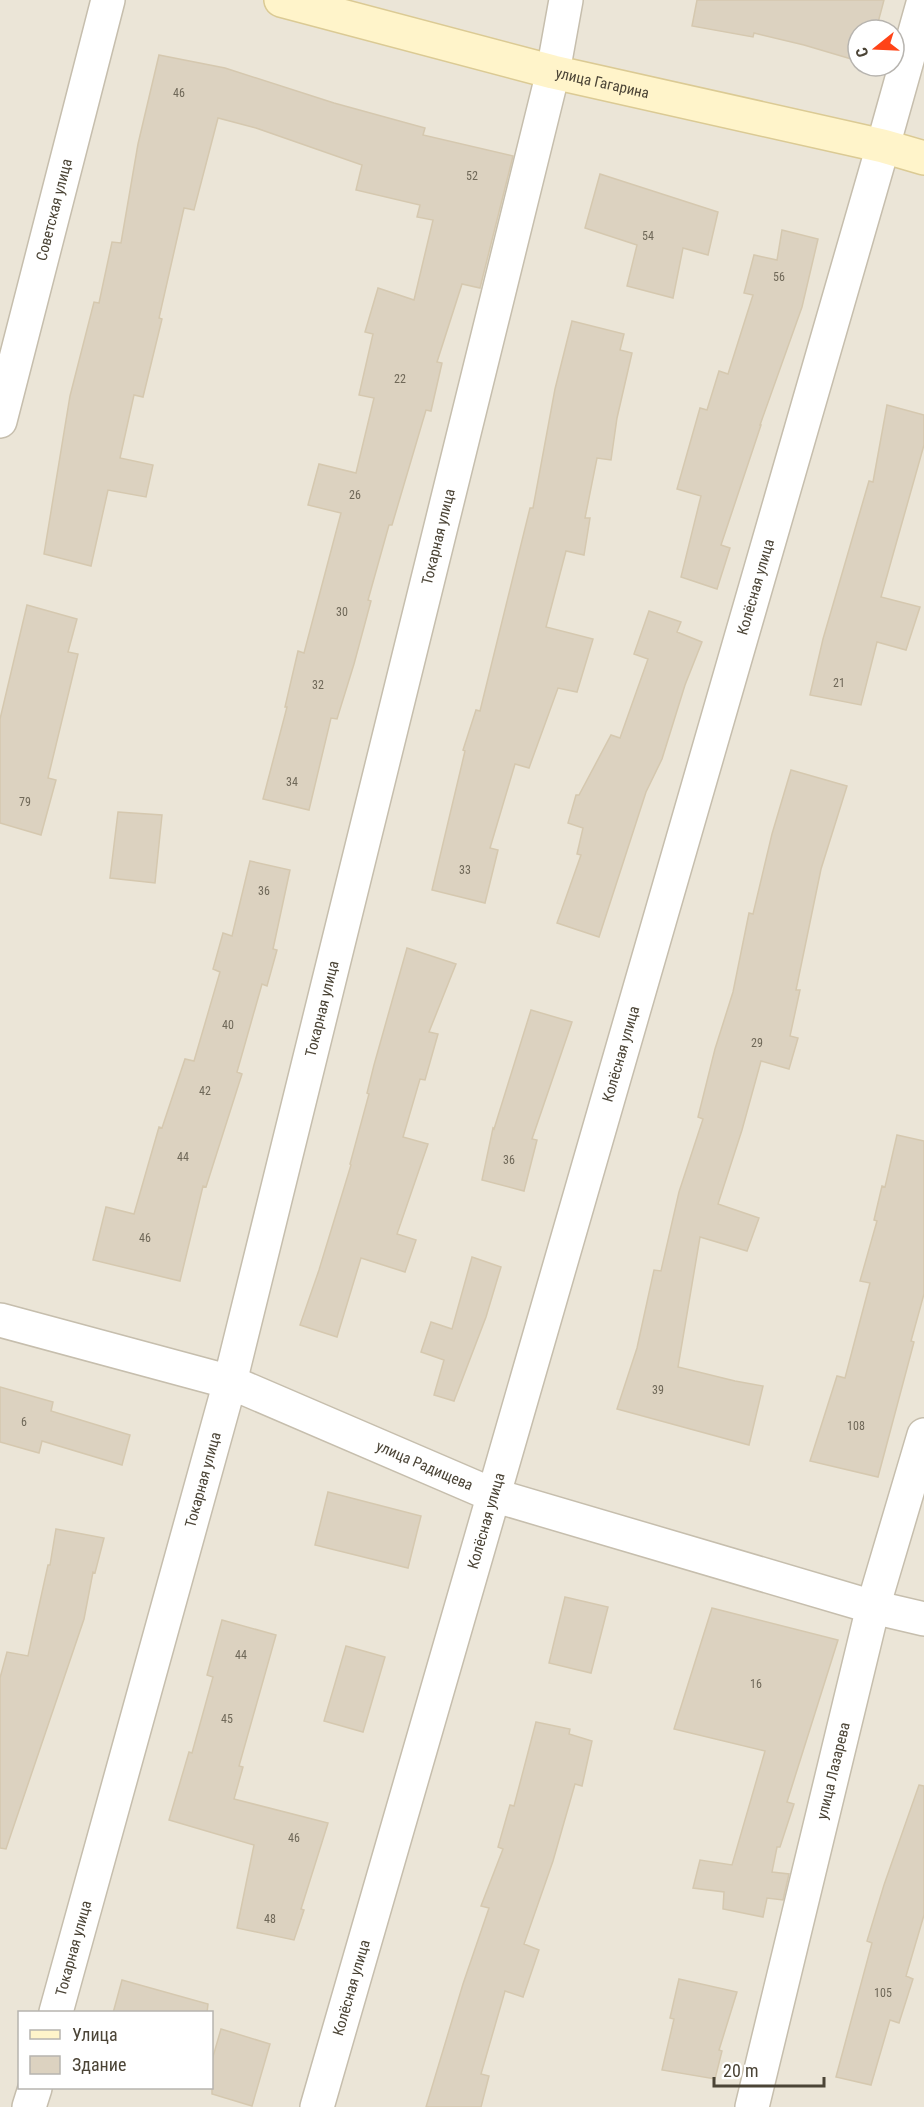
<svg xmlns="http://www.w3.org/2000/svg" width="924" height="2107" font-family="'Roboto Condensed',sans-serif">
<rect width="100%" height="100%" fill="#f6f3e9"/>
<path fill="#ebe5d7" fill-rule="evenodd" d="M0,0H924V2107H0ZM858,30H894V66H858ZM20,2012H212V2088H20Z"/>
<path fill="#dcd2c0" stroke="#d5c8af" stroke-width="1.5" d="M697,0H884L876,30H858V61L804,45L754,33L753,37L692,26Z
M159,55L225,68L334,103L425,128L423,135L513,156L480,288L462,284L437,362L442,363L431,411L426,410L392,525H389L368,600L371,601L354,664L337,719L331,718L309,810L263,799L287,707H285L298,651L304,653L341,513L308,505L319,464L356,473L374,398L359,395L373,334L365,332L378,288L414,300L433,220L417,217L420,205L356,190L362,165L256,128L218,118L194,210L184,208L159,318L162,319L143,397L134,395L120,458L153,465L146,497L108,490L91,566L44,554L70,396L94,302L99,303L112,242L121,243L138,144Z
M600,174L718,212L708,255L683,248L673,298L627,286L637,245L585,228Z
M782,230L818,239L802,307L760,425H761L721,545L730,548L717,589L681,577L701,496L677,489L700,408L707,410L719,371L728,374L753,295L744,293L754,255L777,260Z
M572,321L624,334L620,350L632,353L617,418L611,460L597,458L585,518H590L584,555L566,551L546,627L593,639L577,692L558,688L529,768L515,764L490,848L498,850L485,903L432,890L465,751L463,750L476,710L480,711L530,508H533L555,389Z
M887,405L924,415V445L881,597L920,607L906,650L877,642L861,705L810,695L823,639L869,481L873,482Z
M27,605L77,619L68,652L78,654L48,778L56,780L41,835L0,823V719Z
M649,611L681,622L677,632L702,642L685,685L662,759L646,792L599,937L557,923L581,855L577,854L583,828L568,823L576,795H579L611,735L620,738L648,659L634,654Z
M791,770L847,786L821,869L796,990H800L790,1036L798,1038L789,1069L761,1061L742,1130L718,1204L759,1218L747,1251L700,1237L678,1367L735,1381L763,1386L749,1445L617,1409L637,1348L654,1270L661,1271L679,1192L703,1119L698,1117L715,1049L733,992L749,913L753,914L772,834Z
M118,812L162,815L155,883L110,878Z
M250,861L290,870L273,949L277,950L267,986L262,984L237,1072L242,1074L206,1187L203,1186L180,1281L93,1260L106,1207L134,1214L159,1127L162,1128L185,1059L194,1061L220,972L213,969L223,933L232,936Z
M407,948L456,964L429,1032L438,1034L425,1080L420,1079L403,1137L428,1144L397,1234L416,1240L405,1272L361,1258L337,1337L300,1325L319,1270L351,1165L350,1164L369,1094L367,1093L374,1065Z
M531,1010L572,1022L532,1139L537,1140L524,1191L482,1180L493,1128L494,1129Z
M897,1135L924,1141V1294L911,1341L914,1342L878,1477L810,1461L837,1376L845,1378L870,1283L860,1281L877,1221L874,1220L882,1186L885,1187Z
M472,1257L501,1267L486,1317L454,1401L434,1395L444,1360L421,1352L431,1322L452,1329Z
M0,1387L53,1402L51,1411L130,1435L122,1465L42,1441L39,1453L0,1442Z
M328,1492L421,1516L408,1568L315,1545Z
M56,1529L104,1538L95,1573L93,1572L84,1619L6,1849L0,1848V1678L7,1652L28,1656L48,1565H50Z
M565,1597L608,1607L591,1673L549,1663Z
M712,1608L838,1640L787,1802L794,1804L780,1847H777L772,1872L789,1874L783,1900L767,1898L763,1917L723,1909L724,1892L693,1888L700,1860L732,1865L765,1751L674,1729Z
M222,1620L276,1635L239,1766L243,1767L234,1799L328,1823L301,1909L304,1910L294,1940L237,1928L254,1845L169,1820L189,1752L192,1753L213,1677L207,1675Z
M346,1646L385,1657L363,1732L324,1721Z
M536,1722L570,1729L569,1734L592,1741L582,1786L575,1784L553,1861L524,1944L539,1950L523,1997L505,1991L481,2074L489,2076L481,2107H426L463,1984L489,1908L481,1906L503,1849L498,1847L510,1805L514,1806Z
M919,1785L924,1786V1915L906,1976L913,1979L899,2023L890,2020L871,2085L836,2077L872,1943L867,1941L884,1885Z
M679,1979L737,1992L719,2050L722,2051L715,2079L662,2070L674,2019L670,2018Z
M122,1980L208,2004L207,2013H113Z
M221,2029L270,2044L252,2106L212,2094V2060Z"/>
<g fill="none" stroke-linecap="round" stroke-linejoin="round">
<defs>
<g id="street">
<path id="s1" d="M0,421L108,0"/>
<path id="s2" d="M0,1320L230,1382L493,1495L873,1607L924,1619"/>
<path id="s3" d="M56,2012L230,1382L553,72L566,0"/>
<path d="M29,2107L35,2088"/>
<path id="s4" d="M317,2107L883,146L924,0"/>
<path id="s5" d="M752,2107L873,1607L924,1435"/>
</g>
<g id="secondary">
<path id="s6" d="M281,0L553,72L883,146L924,158"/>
</g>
</defs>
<use href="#street" stroke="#c6bead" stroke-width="36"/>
<use href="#secondary" stroke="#dbca94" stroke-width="36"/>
<use href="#street" stroke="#fff" stroke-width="33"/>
<use href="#secondary" stroke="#fff4ca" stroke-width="33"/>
</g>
<g text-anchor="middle" stroke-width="4.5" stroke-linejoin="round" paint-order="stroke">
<g font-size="12" fill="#6f6858">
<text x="179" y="97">46</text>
<text x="472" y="180">52</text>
<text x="648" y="240">54</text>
<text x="779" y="281">56</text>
<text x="400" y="383">22</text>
<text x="355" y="499">26</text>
<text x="342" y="616">30</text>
<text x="839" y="687">21</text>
<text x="318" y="689">32</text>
<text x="292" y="786">34</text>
<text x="25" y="806">79</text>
<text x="465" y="874">33</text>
<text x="264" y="895">36</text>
<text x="228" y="1029">40</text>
<text x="757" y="1047">29</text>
<text x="205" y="1095">42</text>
<text x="183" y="1161">44</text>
<text x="509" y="1164">36</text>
<text x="145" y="1242">46</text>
<text x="658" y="1394">39</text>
<text x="24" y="1426">6</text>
<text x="856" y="1430">108</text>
<text x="241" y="1659">44</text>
<text x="756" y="1688">16</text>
<text x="227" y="1723">45</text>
<text x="294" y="1842">46</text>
<text x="270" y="1923">48</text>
<text x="883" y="1997">105</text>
</g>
<g font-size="15" fill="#4b4436" stroke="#fff">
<text dy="5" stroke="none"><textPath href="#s6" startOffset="332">улица Гагарина</textPath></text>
<text dy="5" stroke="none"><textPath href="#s1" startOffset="218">Советская улица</textPath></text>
<text dy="5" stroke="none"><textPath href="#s3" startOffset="1524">Токарная улица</textPath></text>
<text dy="5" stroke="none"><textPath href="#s4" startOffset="1582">Колёсная улица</textPath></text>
<text dy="5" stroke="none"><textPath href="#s3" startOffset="1038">Токарная улица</textPath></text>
<text dy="5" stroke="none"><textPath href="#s4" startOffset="1096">Колёсная улица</textPath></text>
<text dy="5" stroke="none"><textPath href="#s2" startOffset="450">улица Радищева</textPath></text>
<text dy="5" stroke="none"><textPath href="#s3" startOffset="552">Токарная улица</textPath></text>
<text dy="5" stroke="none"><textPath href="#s4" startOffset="610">Колёсная улица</textPath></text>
<text dy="5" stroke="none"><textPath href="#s5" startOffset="346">улица Лазарева</textPath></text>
<text dy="5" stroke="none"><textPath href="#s3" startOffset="66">Токарная улица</textPath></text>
<text dy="5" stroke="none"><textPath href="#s4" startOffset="124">Колёсная улица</textPath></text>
</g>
</g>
<rect x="18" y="2011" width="195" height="78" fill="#ffffff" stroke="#b7b4af" stroke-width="1.5"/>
<rect x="30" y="2030" width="30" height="9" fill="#fff4ca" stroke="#b7b4af" stroke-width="1.5"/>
<text x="72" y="2041" font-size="18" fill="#4b4436">Улица</text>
<rect x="30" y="2056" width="30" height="18" fill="#dcd2c0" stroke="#b7b4af" stroke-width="1.5"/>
<text x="72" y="2071" font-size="18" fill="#4b4436">Здание</text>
<g transform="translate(876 48) rotate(252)"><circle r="28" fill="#ffffff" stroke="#b7b4af" stroke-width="1.5"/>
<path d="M0-4.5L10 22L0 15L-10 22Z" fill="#ff4317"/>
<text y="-9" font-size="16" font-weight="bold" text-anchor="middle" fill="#4b4436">С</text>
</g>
<path d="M714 2077v9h110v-9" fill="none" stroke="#4b4436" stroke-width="3"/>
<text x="723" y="2077" font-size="18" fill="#4b4436" stroke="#ffffff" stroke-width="4.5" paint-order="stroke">20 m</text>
</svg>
